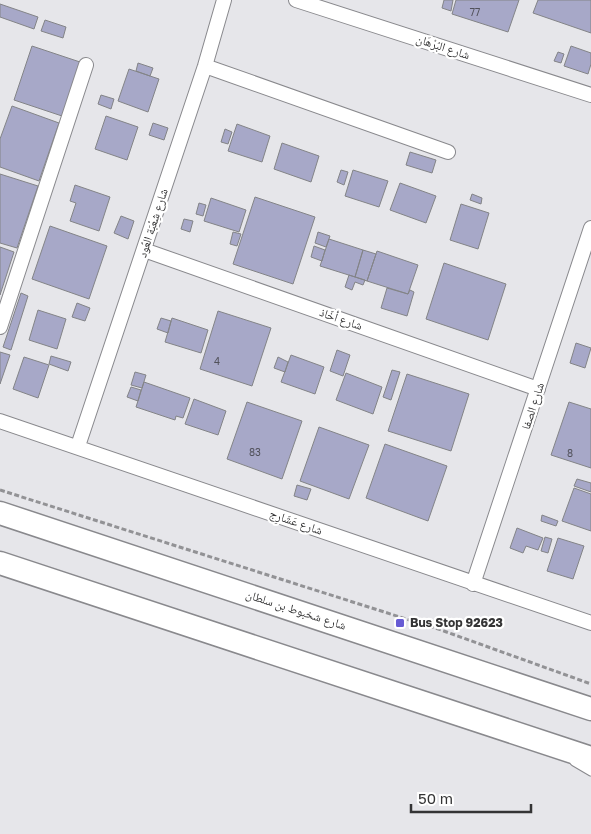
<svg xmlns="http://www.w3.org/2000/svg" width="591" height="834" font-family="'Golos Text','Noto Naskh Arabic',sans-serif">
<rect width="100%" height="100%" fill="#e6e6ea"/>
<path fill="#a7a8c8" stroke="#838487" d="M444,0H453L451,11L442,8Z
M456,0H519L508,32L452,14Z
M538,0H591V33L533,13Z
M0,4L38,17L34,29L0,17Z
M45,20L66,27L63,38L41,31Z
M32,46L80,62L62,116L14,100Z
M571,46L591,53V64L588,74L564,66Z
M558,52L564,54L561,63L554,61Z
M138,63L153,68L150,76L136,71Z
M129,69L159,79L148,112L118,101Z
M101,95L114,99L111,109L98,104Z
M12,106L59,123L39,181L0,167V139Z
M106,116L138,127L127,160L95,149Z
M153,123L168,128L164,140L149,135Z
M237,124L270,136L262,162L228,151Z
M225,129L232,132L228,144L221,142Z
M282,143L319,156L311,182L274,169Z
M410,152L436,160L432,173L406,165Z
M341,170L348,172L344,185L337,182Z
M353,170L388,181L379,207L345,196Z
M0,174L38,186L17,248L0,243Z
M400,183L436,196L426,223L390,210Z
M75,185L110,197L99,231L70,221L76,203L70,201Z
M472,194L482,198L481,204L470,200Z
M255,197L315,217L293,284L233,264Z
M211,198L246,210L239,232L204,221Z
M199,203L206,205L203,216L196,214Z
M461,204L489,213L478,249L450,240Z
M121,216L134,221L128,239L114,233Z
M184,219L193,221L190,232L181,229Z
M50,226L107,246L89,299L32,279Z
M233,232L241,234L237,246L230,244Z
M318,232L330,236L326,247L315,243Z
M329,239L363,250L355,277L320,266Z
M314,246L325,250L322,261L311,257Z
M0,247L14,252L0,295Z
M363,250L376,254L367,281L355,277Z
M377,251L418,265L408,294L367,281Z
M444,263L506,284L488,340L426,319Z
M349,275L365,280L363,285L355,282L352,290L345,287Z
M387,288L408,294L410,290L414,292L407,316L381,308Z
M21,293L28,296L11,350L3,347Z
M77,303L90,308L85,321L72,317Z
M38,310L66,319L57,349L29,340Z
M218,311L271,328L252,386L200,369Z
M161,318L171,321L168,333L157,329Z
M172,318L208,330L201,353L165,342Z
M576,343L591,348L585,368L570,363Z
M337,350L350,355L343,376L330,371Z
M0,352L10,355L0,384Z
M291,355L324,367L315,394L281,382Z
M51,356L71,362L68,371L49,364Z
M24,357L49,365L38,398L13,389Z
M278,357L288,362L285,372L274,368Z
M392,370L400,372L391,400L383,397Z
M135,372L146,375L142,388L131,385Z
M346,373L382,387L373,414L336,400Z
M407,374L469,394L451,451L388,431Z
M144,382L190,398L183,418L176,416L175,420L136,407Z
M131,387L141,390L138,401L127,397Z
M194,399L226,411L218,435L185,424Z
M247,402L302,421L282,479L227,459Z
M569,402L591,409V468L551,455Z
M319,427L369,445L349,499L300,481Z
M385,444L447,466L428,521L366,498Z
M577,479L591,483V492L574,486Z
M297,485L311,489L307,500L294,496Z
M574,488L591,494V531L562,521Z
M542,515L558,521L556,526L541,521Z
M517,528L543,538L538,550L526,546L523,553L510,548Z
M545,537L552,539L548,553L541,551Z
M558,538L584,546L573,579L547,571Z"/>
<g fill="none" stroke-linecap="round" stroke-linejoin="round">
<defs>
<path id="lane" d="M574,762L591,772"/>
<path id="street" d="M296,0L591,95
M205,66L448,152
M144,250L538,389
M0,327L86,65
M0,421L591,623
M78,446L205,66L224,0
M473,584L591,228"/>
<path id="primary" d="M0,513L591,709
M0,563L591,758"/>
</defs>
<use href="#lane" stroke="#89898d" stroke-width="9"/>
<use href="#street" stroke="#89898d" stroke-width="16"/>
<use href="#primary" stroke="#89898d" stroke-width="25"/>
<path stroke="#929295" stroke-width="3" stroke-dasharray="5 2.5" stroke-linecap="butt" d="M0,490L441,630L591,684"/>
<use href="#lane" stroke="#fff" stroke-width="7"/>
<use href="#street" stroke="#fff" stroke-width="14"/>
<use href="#primary" stroke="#fff" stroke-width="22"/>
</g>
<rect fill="#675bd4" stroke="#fff" stroke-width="2" x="395" y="618" width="10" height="10" rx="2.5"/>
<g text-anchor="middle" stroke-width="4.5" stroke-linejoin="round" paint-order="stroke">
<g font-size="10" fill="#51515a">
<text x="475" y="16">77</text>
<text x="217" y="365">4</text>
<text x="255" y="456">83</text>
<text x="570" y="457">8</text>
</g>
<g font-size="12" fill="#343435" stroke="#fff">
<text transform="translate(443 47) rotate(18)" y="4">شارع البُرْهَان</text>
<text transform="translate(153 223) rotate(-72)" y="4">شارع شِعْبَة العُود</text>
<text transform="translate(341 319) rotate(19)" y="4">شارع أخّاذ</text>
<text transform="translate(533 406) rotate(-72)" y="4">شارع الصفا</text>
<text transform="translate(296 522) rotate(19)" y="4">شارع عَشَارِج</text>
<text transform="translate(296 610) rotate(18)" y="4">شارع شخبوط بن سلطان</text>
</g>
<g font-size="12" font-weight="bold" fill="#343435" stroke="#fff" text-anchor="start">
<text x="410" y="627">Bus Stop 92623</text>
</g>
</g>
<path d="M411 804v8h120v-8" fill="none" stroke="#343435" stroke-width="2.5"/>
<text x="418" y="804" font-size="15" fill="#343435" stroke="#ffffff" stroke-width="4" paint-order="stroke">50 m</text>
</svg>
